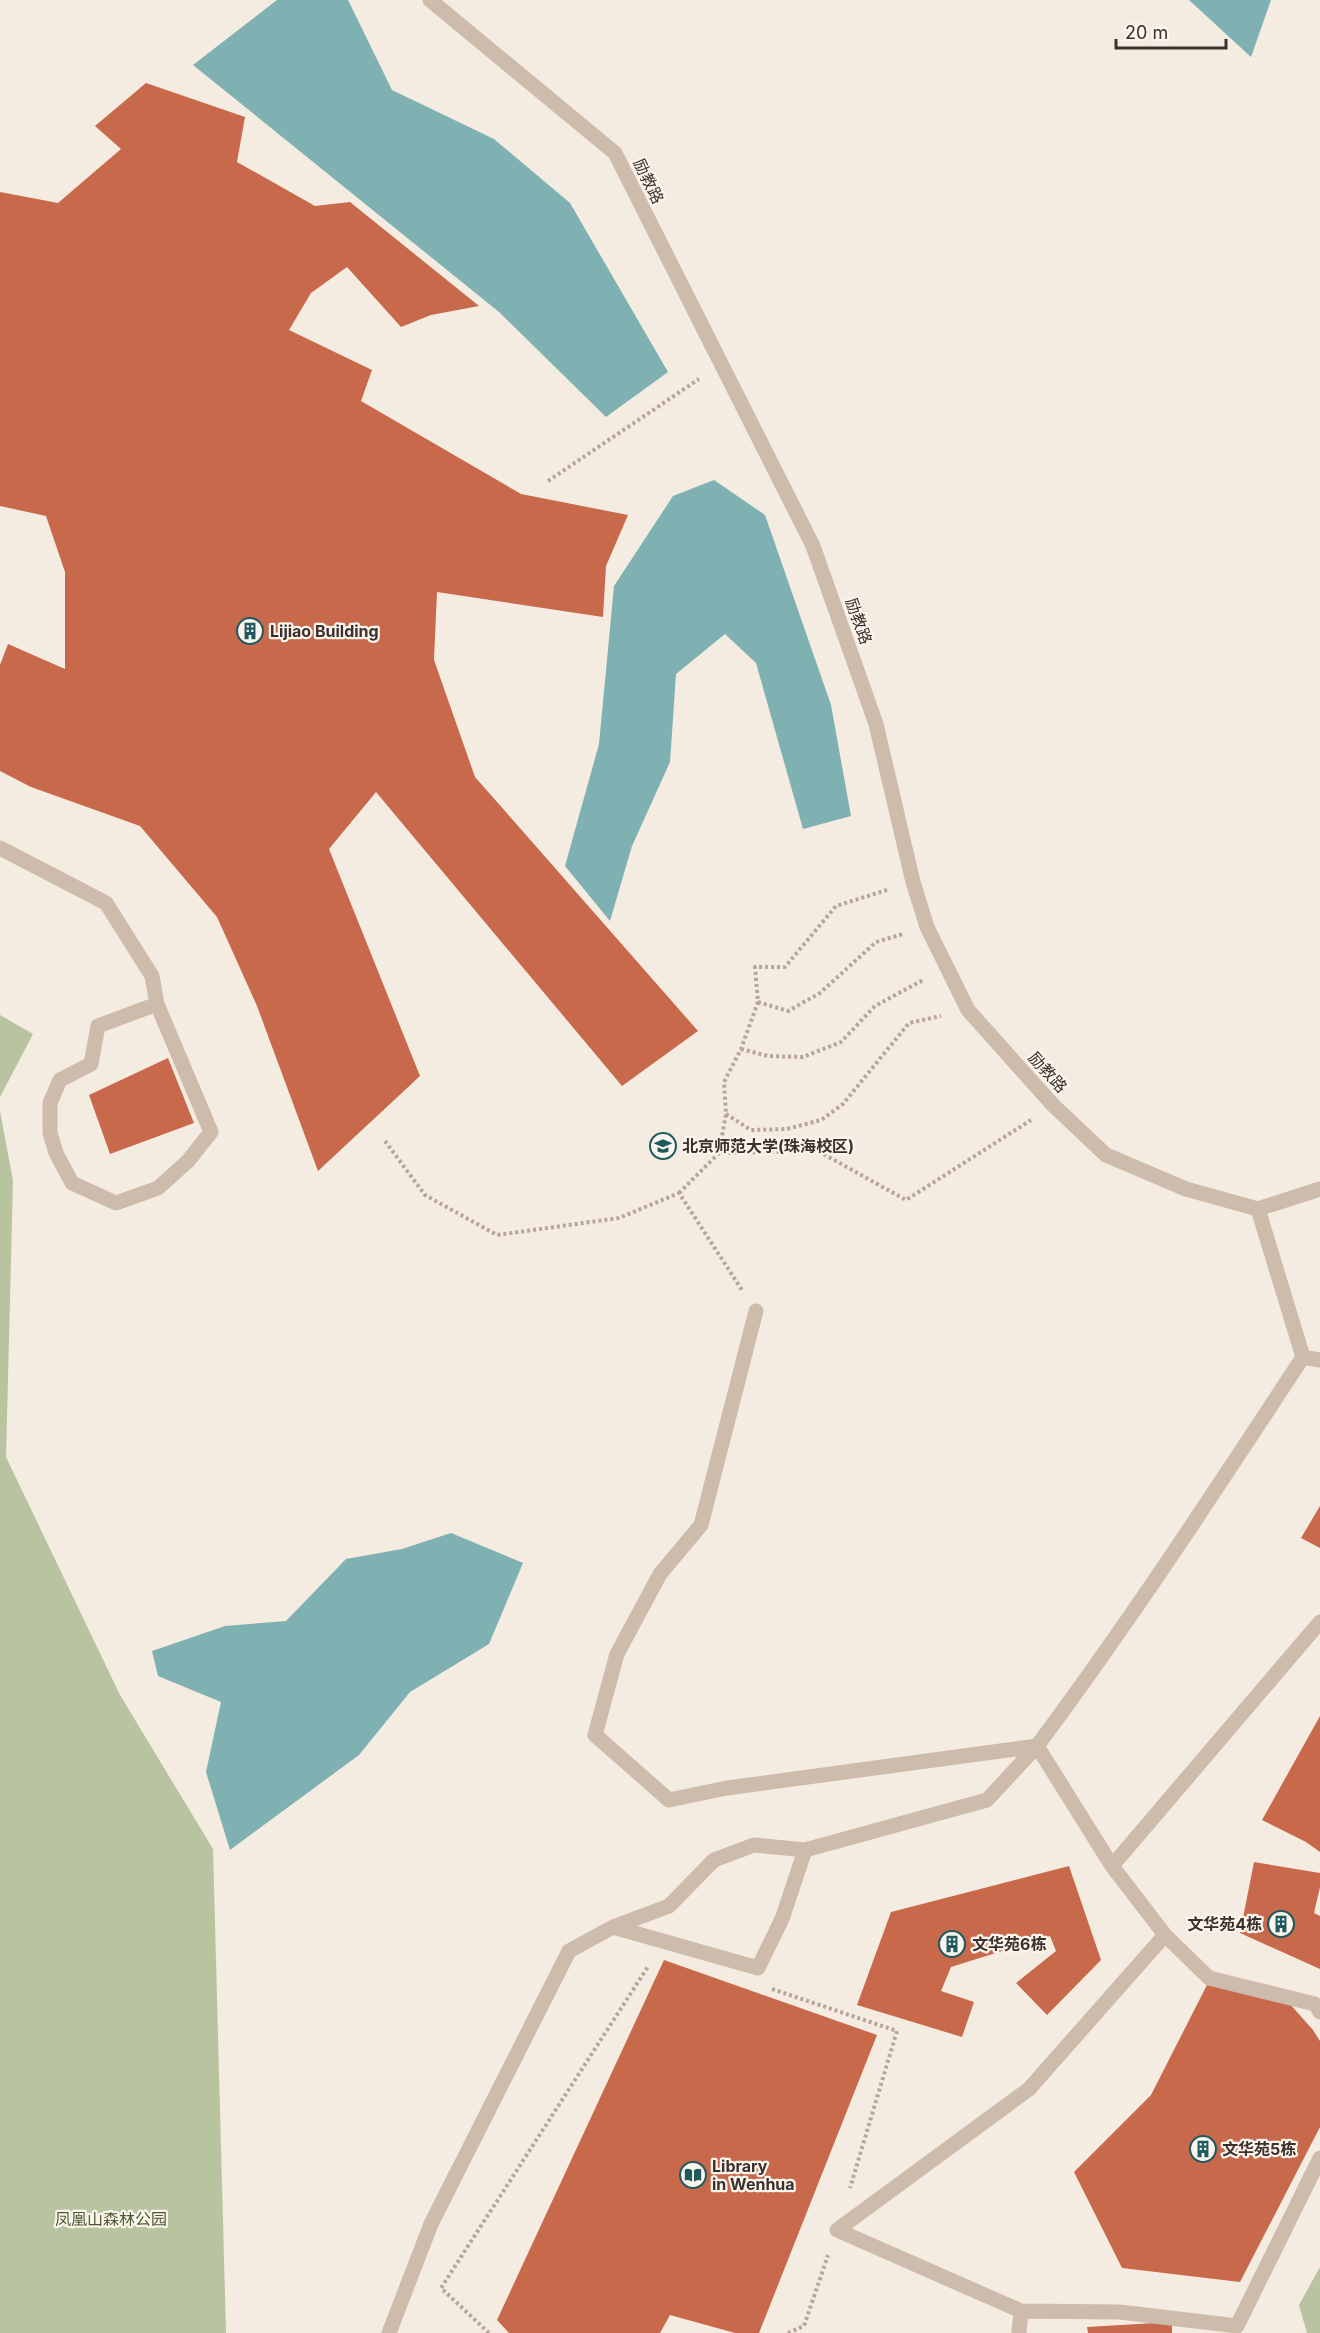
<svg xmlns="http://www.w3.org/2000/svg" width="1320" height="2333" font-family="Inter,'Noto Sans SC',sans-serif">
<rect width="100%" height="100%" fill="#f4ebe1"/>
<path fill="#b8c4a0" d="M0,1015L33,1034L0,1097Z
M0,1111L13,1181L6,1457L120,1695L213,1849L226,2333H0Z
M1320,2267V2333H1307L1299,2305Z"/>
<path fill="#7fb0b2" d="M277,0H348L392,90L494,139L570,203L668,372L606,417L499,312L193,65Z
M1189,0H1271L1251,57Z
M714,480L765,515L831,705L851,816L803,829L756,663L725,634L676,674L670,762L632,846L610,921L565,866L599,744L614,586L673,496Z
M451,1533L523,1563L489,1644L410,1692L359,1755L230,1850L206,1772L221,1702L158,1676L152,1651L225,1626L286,1621L346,1559L402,1549Z"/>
<path fill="#c8694b" d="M146,83L245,117L237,162L315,206L350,202L479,306L431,315L401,327L347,267L311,293L289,330L372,370L361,401L521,494L628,515L606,566L603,617L437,592L434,660L475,777L698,1031L622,1086L376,792L329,849L420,1076L318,1171L257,1006L217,917L140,826L31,787L0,771V665L8,644L65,669V572L46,516L0,506V192L58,203L121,149L95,126Z
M168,1058L194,1123L110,1154L89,1095Z
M1320,1506V1548L1301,1538Z
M1320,1716V1852L1306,1842L1262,1820Z
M1254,1862L1320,1873V1887L1314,1913L1320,1916V1969L1240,1933Z
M1069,1866L1101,1960L1047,2015L1016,1983L1056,1951L1050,1936L951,1967L941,1991L974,2002L962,2037L857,2005L891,1912Z
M664,1960L877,2035L759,2333H735L670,2315L660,2333H509L497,2320Z
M1207,1985L1289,2003L1313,2030L1320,2041V2127L1240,2282L1122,2268L1074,2172L1151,2095Z
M1172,2322V2333H1088L1087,2327Z"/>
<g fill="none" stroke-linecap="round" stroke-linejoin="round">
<path stroke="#b9a596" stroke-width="4" stroke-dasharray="3 3" stroke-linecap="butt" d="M548,481L699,379
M758,1002L788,1011L820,993L876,942L903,934
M741,1049L768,1056L803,1057L841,1042L875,1006L925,979
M726,1114L751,1130L787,1129L821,1120L843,1104L909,1023L941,1016
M385,1141L425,1195L497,1235L619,1218L679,1193L742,1290
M719,1153L726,1114L724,1082L741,1049L758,1002L755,967H785L836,906L890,889
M679,1193L719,1153L818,1151L906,1200L1031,1120
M772,1989L897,2031L850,2188
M489,2333L441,2288L649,1965
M788,2333L804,2326L828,2255"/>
<path stroke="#cdbbac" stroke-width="15" d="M430,0L615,153L813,546L876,724L913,882L927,927L968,1010L1053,1105L1106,1155L1186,1189L1258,1209
M0,848L106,903L152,976L157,1004L211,1132L188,1161L158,1188L116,1203L72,1183L56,1153L50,1133V1103L60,1080L91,1064L98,1026L157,1004
M756,1311L701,1525L660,1574L617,1654L595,1735L669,1800L727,1788L1037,1746C1131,1620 1217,1488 1303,1357L1258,1209L1320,1189
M1303,1357L1320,1360
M1112,1866L1320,1622
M613,1927L758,1968L782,1919L805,1850L987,1800L1037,1746L1112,1866L1165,1935L1029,2089L837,2230L1021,2311
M1165,1935L1209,1978L1315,2004L1320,2012
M1237,2326L1320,2158
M389,2333L431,2224L569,1951L613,1927L669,1906L714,1860L754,1845L805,1850
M1019,2333L1021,2311L1120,2312L1237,2326"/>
</g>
<defs>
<symbol id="building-ring" viewBox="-11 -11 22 22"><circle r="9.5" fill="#fbf5ee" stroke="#1f5a5e" stroke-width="1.5"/><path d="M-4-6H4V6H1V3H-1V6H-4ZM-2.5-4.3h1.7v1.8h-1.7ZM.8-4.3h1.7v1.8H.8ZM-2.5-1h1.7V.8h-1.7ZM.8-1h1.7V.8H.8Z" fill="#1f5a5e"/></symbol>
<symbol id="university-ring" viewBox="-11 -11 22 22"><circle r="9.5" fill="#fbf5ee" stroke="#1f5a5e" stroke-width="1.5"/><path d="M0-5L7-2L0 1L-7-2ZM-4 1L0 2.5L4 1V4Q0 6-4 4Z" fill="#1f5a5e"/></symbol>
<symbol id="library-ring" viewBox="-11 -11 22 22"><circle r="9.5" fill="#fbf5ee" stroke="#1f5a5e" stroke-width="1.5"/><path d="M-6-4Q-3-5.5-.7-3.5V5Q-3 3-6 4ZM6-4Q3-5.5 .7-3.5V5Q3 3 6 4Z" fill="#1f5a5e"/></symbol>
</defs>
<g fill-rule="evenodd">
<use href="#building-ring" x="235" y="616" width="30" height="30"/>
<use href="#university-ring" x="648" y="1131" width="30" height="30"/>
<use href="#building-ring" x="1266" y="1909" width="30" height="30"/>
<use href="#building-ring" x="937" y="1929" width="30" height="30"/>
<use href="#building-ring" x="1188" y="2134" width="30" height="30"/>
<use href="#library-ring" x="678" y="2160" width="30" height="30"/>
</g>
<g text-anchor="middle" stroke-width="4.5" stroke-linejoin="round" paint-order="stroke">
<g font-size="16" fill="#3b302b" stroke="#fbf5ee">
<text transform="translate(649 181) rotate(64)" y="6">励教路</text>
<text transform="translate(859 621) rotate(70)" y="6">励教路</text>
<text transform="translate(1048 1072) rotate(48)" y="6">励教路</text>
</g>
<g font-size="16" font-weight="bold" fill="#3b302b" stroke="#fbf5ee" text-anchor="start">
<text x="270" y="637">Lijiao Building</text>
<text x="682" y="1152">北京师范大学(珠海校区)</text>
<text x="1262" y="1930" text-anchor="end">文华苑4栋</text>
<text x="972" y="1950">文华苑6栋</text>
<text x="1222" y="2155">文华苑5栋</text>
<text x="712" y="2172">Library<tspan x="712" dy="18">in Wenhua</tspan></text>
</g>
<g font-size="16" fill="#4a5a2e" stroke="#fbf5ee">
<text x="111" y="2225">凤凰山森林公园</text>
</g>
</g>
<path d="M1116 39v9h110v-9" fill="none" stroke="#3b302b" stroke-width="3"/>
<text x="1125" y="39" font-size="18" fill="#3b302b" stroke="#fbf5ee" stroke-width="4.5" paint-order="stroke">20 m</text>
</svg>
